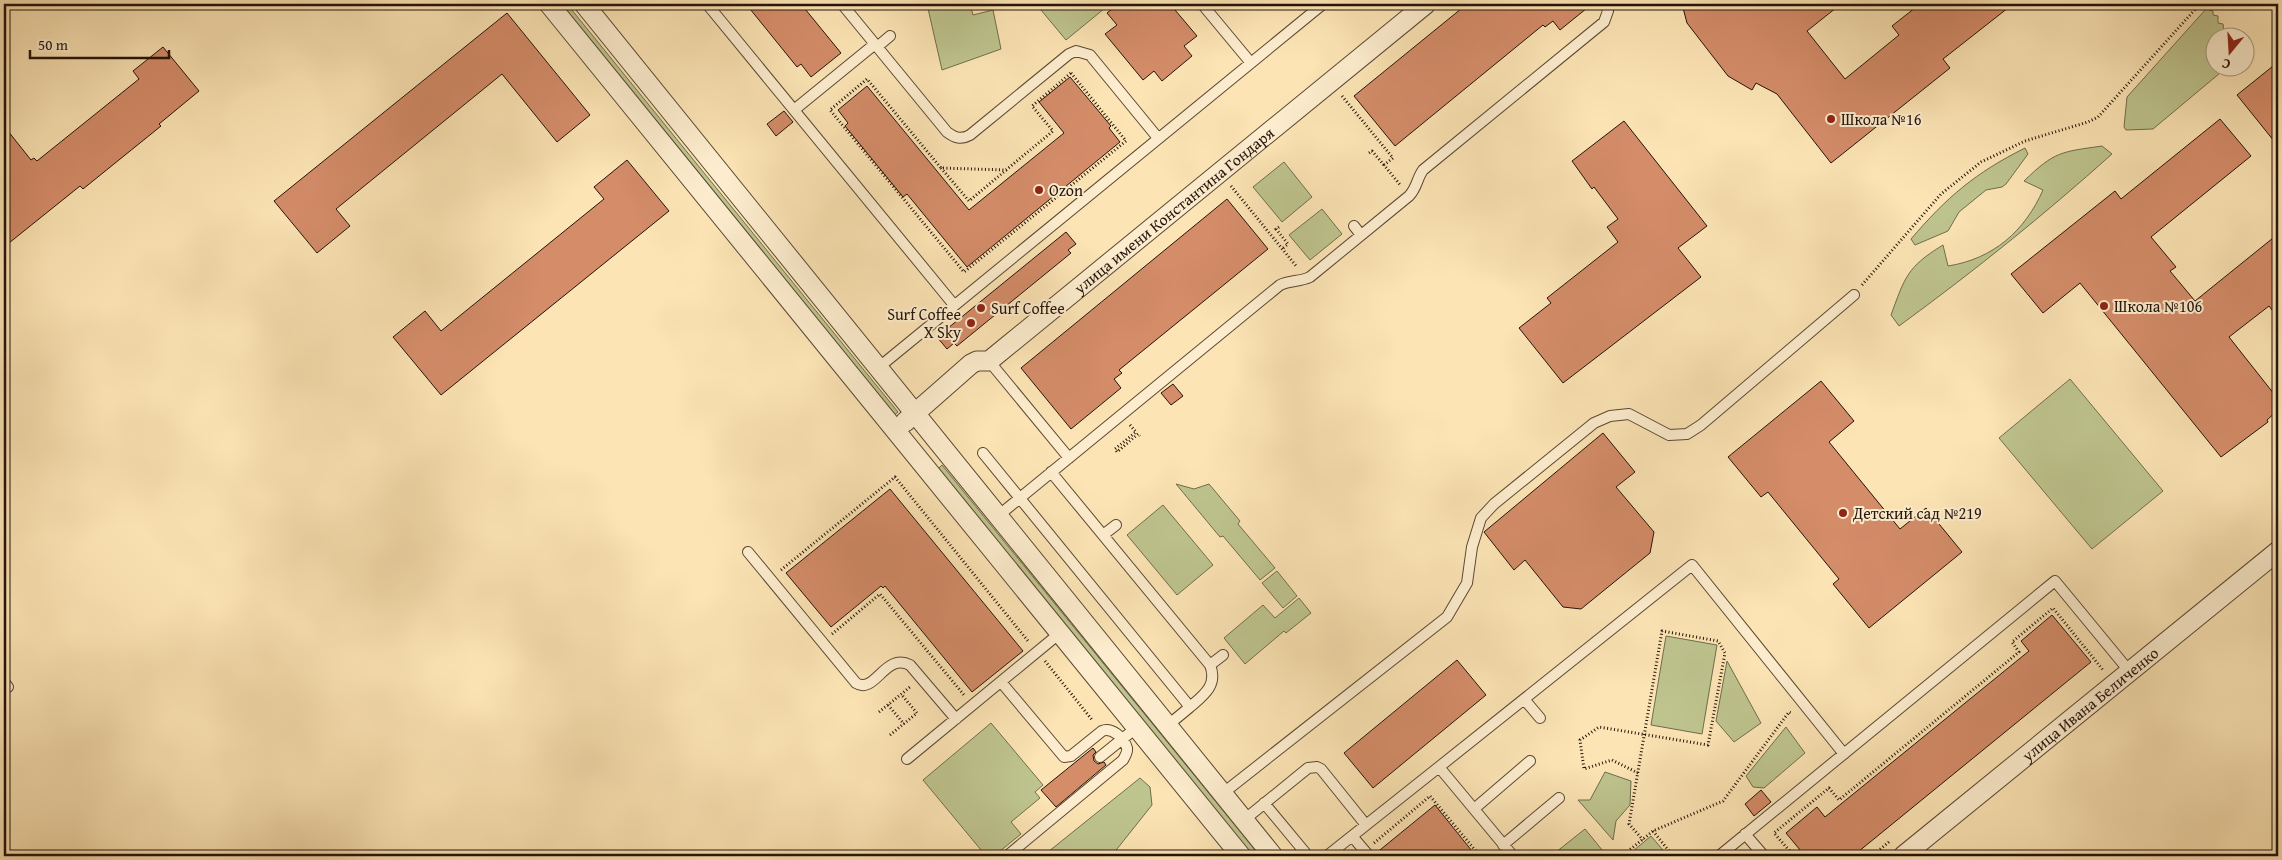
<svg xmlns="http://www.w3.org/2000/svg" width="2282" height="860" font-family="'Gentium Book Plus',serif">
<rect width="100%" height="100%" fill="#fce4b4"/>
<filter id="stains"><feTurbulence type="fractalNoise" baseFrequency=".004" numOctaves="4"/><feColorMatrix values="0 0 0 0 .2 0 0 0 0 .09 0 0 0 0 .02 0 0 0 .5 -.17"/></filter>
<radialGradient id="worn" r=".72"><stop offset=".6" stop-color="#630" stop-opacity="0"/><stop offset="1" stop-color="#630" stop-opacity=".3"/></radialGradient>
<path fill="#bec48e" stroke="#716c4c" d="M559,4H567L898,412L893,416Z
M927,4H970L973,15L993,10L1001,49L942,70Z
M1036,4H1110L1066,40Z
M2206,9L2213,11V15L2218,16V23L2223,24L2224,32L2230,36L2214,38V68H2226L2153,129L2126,130L2124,127L2127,97Z
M2102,146L2112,154C2044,215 1973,272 1899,326L1891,315C1905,277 1907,267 1943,245L1948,266C1993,259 2025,231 2043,190L2024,181C2055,151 2061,152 2102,146Z
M2025,148L2028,154L2006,184L2002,187L1986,190L1959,212L1948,231L1915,245L1911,239C1947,197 1975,173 2025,148Z
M1284,162L1312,197L1282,222L1253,187Z
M1322,209L1342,234L1310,260L1289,235Z
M2070,379L2163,491L2092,549L1999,438Z
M942,465L1260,856H1251L937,470Z
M1176,484L1194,489L1209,484L1240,521L1238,524L1275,568L1260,580L1223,536L1220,537Z
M1163,505L1213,565L1177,595L1127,535Z
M1277,571L1297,596L1283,608L1262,583Z
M1299,598L1311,613L1286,633L1284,631L1245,664L1224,638L1263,605L1275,618Z
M1666,636L1717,645L1702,734L1651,725Z
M1727,661L1761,723L1734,742L1716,721Z
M991,723L1043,785L1035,792L1040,798L1011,822L1021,834L994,856H986L923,780Z
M1786,727L1805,753L1764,788L1753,787L1746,776Z
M1605,772L1631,781L1630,805L1616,821L1613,840L1578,800H1590Z
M1140,778L1150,787L1152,805L1113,854L1108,856H1043Z
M1585,829L1607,856H1551Z
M1651,836L1668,856H1627Z"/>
<path fill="#d48c69" stroke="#24130a" d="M746,4H801L841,53L811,77L801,64L797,67Z
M1118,4H1170L1197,36L1184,46L1192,56L1162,81L1154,71L1143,80L1105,34L1117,25L1107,13Z
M1467,4H1592L1560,30L1553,21L1545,27L1543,25L1395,146L1354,96Z
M1682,4H1841L1807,31L1845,79L1899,35L1892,26L1920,4H2013L1943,59L1950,68L1831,163L1777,94L1756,83L1752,90L1728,76L1687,23Z
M507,13L590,115L557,142L502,74L336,209L350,226L317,253L274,201Z
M163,47L199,91L159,124L161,126L83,189L80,186L4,247V126L31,160L34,158L37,161L139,79L133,71Z
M2278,62V146L2237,95Z
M1070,77L1111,126L1109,128L1120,142L967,267L907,194L903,197L845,126L848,123L838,110L867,86L969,210L1064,133L1039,102Z
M784,111L793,122L776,136L767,124Z
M2220,119L2251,156L2151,237L2176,267L2170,271L2195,301L2278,234V318L2269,306L2229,337L2278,399V410L2267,420L2268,422L2221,457L2080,283L2043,313L2011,274L2115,191L2121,199Z
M1624,121L1707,226L1678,248L1701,277L1563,383L1519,328L1551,303L1547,298L1618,242L1607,227L1618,219L1594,187L1592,189L1572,161Z
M627,160L669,211L441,395L393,337L425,311L441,331L604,199L594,187Z
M1227,199L1268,249L1119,370L1122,373L1114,379L1121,388L1071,429L1021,368Z
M1066,232L1076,244L1068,250L1071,253L957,346L954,343L947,349L937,337Z
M1821,381L1854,421L1829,442L1900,529L1926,508L1962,552L1869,628L1833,584L1839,579L1768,492L1761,497L1728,457Z
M1173,384L1183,396L1171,405L1161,393Z
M1603,433L1635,472L1616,487L1654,532L1650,553L1581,609L1563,607L1525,560L1514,570L1484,532Z
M890,489L1023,651L972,692L885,586L883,588L881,586L831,627L786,573Z
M2052,615L2091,662L1853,856H1805L1786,833L1817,807L1825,817L2029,651L2021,641Z
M1457,660L1486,695L1373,788L1344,753Z
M1093,748L1096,752L1093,755L1094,761L1098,764L1104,762L1106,765L1056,807L1041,790Z
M1761,790L1771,802L1754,816L1745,804Z
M1435,805L1476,856H1376L1375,854Z"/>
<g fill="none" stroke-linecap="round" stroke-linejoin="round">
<defs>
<path id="service" d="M707,4L954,305
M842,4L947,132C955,138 961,140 970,135L1069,54L1076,51L1090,55L1158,138
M1202,4L1251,63
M877,47L890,36
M794,110L875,44
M1354,226L1361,235
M989,361L1069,458
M878,368L1323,4
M983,453L1190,707L1167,726
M1051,472L1210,665C1218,685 1204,695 1190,707
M998,516L1280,285C1290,280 1300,282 1310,277L1409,196C1417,188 1417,178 1423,170L1604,22L1608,11L1605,4
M1103,535L1116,525
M748,552L856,683C875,695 885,652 910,665L956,719
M1210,665L1223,655
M4,682L8,687
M1001,682L1064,757L1071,756L1102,731C1111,727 1124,737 1127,748C1128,752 1125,756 1123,760L1007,856
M1524,699L1540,718
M1100,757L1136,728
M907,759L1060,633
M1439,767L1692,565L1844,754
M1222,794L1447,617L1467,583L1472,547L1481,518L1494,504L1594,423L1610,416L1629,414L1669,435L1687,434L1701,425L1854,295
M1264,803L1308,856
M1474,809L1530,761
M1244,820L1308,768L1317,767L1321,769L1366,825
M1745,834L1764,856
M1352,836L1369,856
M1503,845L1559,798
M4,853L7,856
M1327,856L1439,767L1513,856
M1719,856L2055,581L2130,672"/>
<g id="minor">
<path d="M549,4L1241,856"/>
<path d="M584,4L1273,856"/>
<path id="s1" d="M905,422L971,364L977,361H989L1426,4"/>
<path id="s2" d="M1903,856L2278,551"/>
</g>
</defs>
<use href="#service" stroke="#5a4734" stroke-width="12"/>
<use href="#minor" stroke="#5a4734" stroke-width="21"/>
<path stroke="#24130a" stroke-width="3" stroke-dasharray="1 2.5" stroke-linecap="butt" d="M4,12L13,4
M1071,73L1126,141L964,272L830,110L867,79L941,168L1006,170L1053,131L1032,106Z
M1342,96L1393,158L1384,165L1401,186
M1369,153L1372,151L1384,165
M941,168L969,201L1005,171
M1231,186L1297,267
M1279,227L1276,229L1288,244L1282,249
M1862,285L1941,194L1981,162L2025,141L2088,122L2098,117L2200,4
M1130,425L1136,432L1115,449L1117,452L1138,434L1140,436
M781,570L895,477L1028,641
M832,634L880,594L964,695
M1045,661L1093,721
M888,705L904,724
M879,712L910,687
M890,735L917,713L901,694
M1638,773L1612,760L1584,769L1580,740L1599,727L1708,745L1725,653L1718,641L1662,631L1629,824L1643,840
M1653,831L1673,856
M1374,843L1430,796L1480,856
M1622,856L1653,831L1723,801L1789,712L1791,713
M1794,856L1774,833L1829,788L1839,800L2019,652L2012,642L2053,608L2103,670
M1872,856L1890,841"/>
<use href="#service" stroke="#fdedce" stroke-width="10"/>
<use href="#minor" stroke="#fdedce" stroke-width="19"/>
</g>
<g fill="#8f2418" stroke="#fdedce" stroke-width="2">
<circle cx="1831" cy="119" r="5"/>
<circle cx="1039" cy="190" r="5"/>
<circle cx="2104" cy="306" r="5"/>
<circle cx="981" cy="308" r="5"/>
<circle cx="971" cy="323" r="5"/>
<circle cx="1843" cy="513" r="5"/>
</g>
<g text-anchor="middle" stroke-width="4" stroke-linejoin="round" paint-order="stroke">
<g font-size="16" fill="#24130a" stroke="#fdedce" text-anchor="start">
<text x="1841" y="125">Школа №16</text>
<text x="1049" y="196">Ozon</text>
<text x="2114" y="312">Школа №106</text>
<text x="991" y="314">Surf Coffee</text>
<text x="961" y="320" text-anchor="end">Surf Coffee<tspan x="961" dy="18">X Sky</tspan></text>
<text x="1853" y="519">Детский сад №219</text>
</g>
<g font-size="16" fill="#24130a" stroke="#fdedce">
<text dy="6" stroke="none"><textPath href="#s1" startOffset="345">улица имени Константина Гондаря</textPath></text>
<text dy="6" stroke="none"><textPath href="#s2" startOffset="241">улица Ивана Беличенко</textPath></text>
</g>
</g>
<rect width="2282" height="860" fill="none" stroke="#fce4b4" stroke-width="20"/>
<rect x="5" y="5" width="2272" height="850" fill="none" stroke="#24130a" stroke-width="2.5"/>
<rect x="10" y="10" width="2262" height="840" fill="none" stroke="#24130a"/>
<g transform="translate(2230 52) rotate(198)"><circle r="24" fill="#fdedce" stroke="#a69680"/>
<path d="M0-4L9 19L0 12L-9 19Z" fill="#8f2418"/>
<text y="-8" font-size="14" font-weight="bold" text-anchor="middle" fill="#24130a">С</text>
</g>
<path d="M30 50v8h139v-8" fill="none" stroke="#24130a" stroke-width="2.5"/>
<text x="38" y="50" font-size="15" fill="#24130a" stroke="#fdedce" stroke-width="4" paint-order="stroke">50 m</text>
<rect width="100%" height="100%" filter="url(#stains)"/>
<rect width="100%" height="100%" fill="url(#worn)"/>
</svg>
